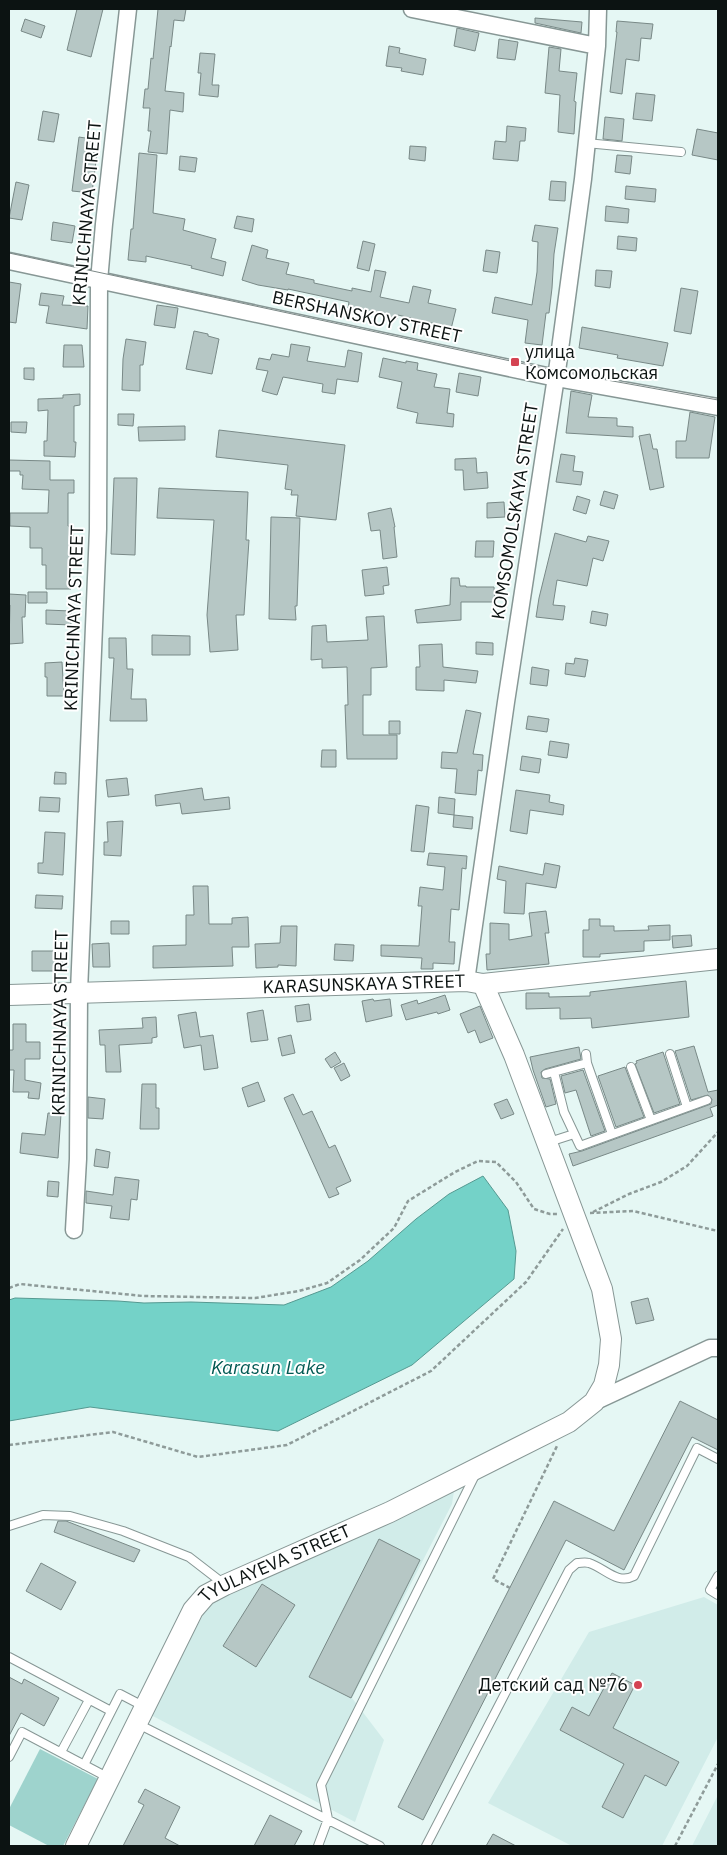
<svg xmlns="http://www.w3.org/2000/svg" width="727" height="1855" font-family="'IBM Plex Sans',sans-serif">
<rect width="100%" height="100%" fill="#e5f7f4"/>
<path fill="#d1ece9" d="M454,1491L452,1504L352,1698L384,1740L355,1822L149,1714L207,1608L224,1593Z
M704,1597L718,1605V1737L662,1846H572L488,1803L589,1632Z
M718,1795V1846H692Z"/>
<path fill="#9ed3cd" d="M40,1749L98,1779L63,1846H49L9,1825V1809Z"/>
<path fill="#74d2c8" stroke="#559991" d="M483,1176L508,1210L516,1251L514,1279L412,1365L278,1431L90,1407L9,1421V1300L15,1298L118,1301L144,1303L191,1302L284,1305L331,1287L368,1261L416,1219L449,1194Z"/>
<path fill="#b6c7c5" stroke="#798987" d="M77,9H103L91,57L67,50Z
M158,9H186L184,21L174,20L171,47L170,46L165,91L184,93L183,112L170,110L167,154L148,152L151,131H148L150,108H143L145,89H148L151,58L153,59Z
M535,18L582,22L581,33L535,23Z
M25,19L45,26L41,38L21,31Z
M617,21L653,24L651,39L641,38L639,61L626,59L622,94L610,92L617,32H616Z
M457,28L479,33L475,51L454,46Z
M499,39L518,42L515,60L497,58Z
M389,46L400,48L399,53L426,59L423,75L401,71L402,68L386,66Z
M549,47L561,49L559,71L577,73L574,101L576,102L574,134L558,132L560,95L545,93Z
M200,53L215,54L212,85H219L218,97L199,95L201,73H198Z
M636,93L655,95L652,121L633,119Z
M43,111L59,114L54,142L38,140Z
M605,117L624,119L622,141L603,139Z
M507,126L526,128L525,141H520L518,161L493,159L495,141L506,142Z
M697,129L718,133V160L692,155Z
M79,137L91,139L90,152L97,153L92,193L72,191Z
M410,146L426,147L425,161L409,159Z
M139,153L157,155L153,213L185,219L183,230L216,239L211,258L226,262L223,276L191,268L192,266L146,256V262L128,260L131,229H133Z
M617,155L632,156L630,174L615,172Z
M180,156L197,158L195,172L179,170Z
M551,181L566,182L565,201L549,200Z
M16,182L29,185L22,220L9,218Z
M626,186L656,189L655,202L625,199Z
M606,206L629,209L628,223L605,221Z
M237,216L254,219L252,232L234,228Z
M53,222L75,226L72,243L51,240Z
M535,225L558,228L554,254L552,288L549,313H546L542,345L525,343L528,320L492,313L495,297L532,305L537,272L538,242L532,241Z
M618,236L637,238L636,251L617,249Z
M363,241L375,244L369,271L357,268Z
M252,245L268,250L266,258L289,263L286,274L314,280V283L352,291V288L371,292L375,270L386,272L380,297L409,303L413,286L431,290L428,303L456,309L451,329L439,327L440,325L398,315L397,319L348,308L349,302L288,289V290L258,285L242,280Z
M486,250L500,252L497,273L483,271Z
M596,270L612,271L610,288L595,286Z
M9,282L21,284L16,323L9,322Z
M681,288L698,291L691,334L674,331Z
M41,293L64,296L62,305L88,306L87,329L46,323L49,306L39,305Z
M157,305L178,308L175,328L154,325Z
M582,327L668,343L663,366L617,358L618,355L579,348Z
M194,331L208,334V336L219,339L212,374L186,369Z
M126,339L146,342L143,365H140V391L122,390L123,359Z
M291,344L310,347L307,361L345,367L348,350L362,353L358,382L337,379L335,394L322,392L323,384L283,377L277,395L262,391L268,371L256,369L259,358L270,360L272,354L289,357Z
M64,345H82L84,367H63Z
M383,358L406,363V361L418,363L417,370L437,374L434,387L450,389L447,413L454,414L453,427L416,423L418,413L397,408L402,382L379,377Z
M24,368H34V380L24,379Z
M459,373L481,377L478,396L456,392Z
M571,391L592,395L588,417L617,418V426L633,427V437L566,433Z
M80,394V405L74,406V442H76L75,457L44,456V441H47L48,410L38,411V399L63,398V395Z
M690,412L715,417L709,458H676V441H686Z
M118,414H134L133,426L118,425Z
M11,422H27L26,433L11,432Z
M185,426V440L139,441L138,427Z
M219,430L345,445L336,520L296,516L298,495H291L292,490L285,489L288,465L216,457Z
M650,434L653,449H657L664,487L650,490L639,436Z
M561,454L575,456L573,471L583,472L581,485L556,482Z
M476,458L477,473L487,472L488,488L464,490L463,470H455V459Z
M9,460L50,461V480H74V493H68V526H73V540H70L71,589H46V565H42V548H30V527L10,526V513H48L49,490L22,489L23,475H20V471H9Z
M114,478H137L135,555L111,554Z
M159,488L248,492L246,540H249L244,615H236L238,650L210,652L207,615L214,520L157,518Z
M604,491L618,495L614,509L600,505Z
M577,496L590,500L586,514L573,510Z
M504,502L505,517L487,518V503Z
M391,508L395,527H394L397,557L383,559L380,530L371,531L368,513Z
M271,517L300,518L297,606H295L296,620L269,619Z
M555,533L586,542L588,536L609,541L603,561L593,558L587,586L557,580L553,605L565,606L563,620L536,617L539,598Z
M476,541H494L493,557H475Z
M387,567L389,585L383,586L384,594L365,596L362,570Z
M451,578H459L460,586H466V587H494L495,602H461V620L417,623L415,610L450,605Z
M28,592H47V603H28Z
M9,594L26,595L25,617H22L23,643L9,644L10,605H9Z
M46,610L71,611V625L46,624Z
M592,611L608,614L606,626L590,623Z
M384,616L387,667L371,668V695H363V735H397V759H347L345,705H348L347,667L322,668V659L311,660L312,626L326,625L327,642L368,640L366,617Z
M152,635L190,636V655H152Z
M109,638H126L127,669H133L131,699H146L147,721H110L114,658H109Z
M476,642L493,643V655L476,654Z
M442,644L443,667L478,671L476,683L444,680V691L416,690V667H420L419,645Z
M575,658L588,660L585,677L565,674L566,663L574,664Z
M62,662L64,696H47V677H45V663Z
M532,667L549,670L547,686L530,684Z
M466,710L481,713L473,754L483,755L482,771L478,770L476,795L455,793L457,769L441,768L442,752L457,753Z
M528,716L549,719L547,732L526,729Z
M389,721H400V734H389Z
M550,741L569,744L567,758L548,755Z
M322,750H336V767H321Z
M522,756L541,759L539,773L520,770Z
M55,772L66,773V784H54Z
M127,778L129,795L108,797L106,780Z
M202,788L204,800L229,797L230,809L182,814L180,803L156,806L155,795Z
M516,790L550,795L549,802L564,805L563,815L530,810L527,834L510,831Z
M40,797L60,798L59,812L39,811Z
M439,797L455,799L454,815L438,813Z
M416,805L429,807L424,852L411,851Z
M454,815L473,817L472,829L453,827Z
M123,821L121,856L104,855V842H108L107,822Z
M45,832L65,833L63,875L38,873V863H43Z
M429,853L467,856L466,869L462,868L459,910L451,909L449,942H455L454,964L433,963V969H421L422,958L381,956V945L419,946L422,906H418L420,887L443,890L445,867L427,865Z
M545,863L560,866L556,888L526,883L524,914L504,913L506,881L497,879L499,866L543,875Z
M193,886H208L209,924H232V918L248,917L249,947H232L233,966L153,968V946L186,945V915H194Z
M36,895L63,896L62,909L35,908Z
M546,911L549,933H545L549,964L487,970L486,954H490V923L509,924V940L532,936L529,913Z
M589,919H600V926H614V931L649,930L648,926L670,925V940L644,941V951L600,954V957H583V930H589Z
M111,921H129V934H111Z
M281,926H297L296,966L278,965V967L256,968L255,944L280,943Z
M691,935L692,946L673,948L672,936Z
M109,943L110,967H93L92,944Z
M335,944L354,945L353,961L334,960Z
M32,951H55V957H62V971H32Z
M686,981L689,1017L592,1028L591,1018L560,1019V1008L526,1009V993H549V997L590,996V992Z
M445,995L450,1010L438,1014L437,1012L406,1020L401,1005L417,1000L418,1004Z
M373,999L374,1001L390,999L392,1016L366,1022L362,1001Z
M309,1004L311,1020L297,1022L295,1006Z
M480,1006L493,1038L480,1043L475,1030L468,1033L460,1014Z
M263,1010L268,1040L251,1042L247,1013Z
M196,1012L200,1037L213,1035L218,1068L204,1070L201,1045L184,1048L178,1015Z
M156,1017L157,1037L152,1038V1043L119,1045L121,1072H106L105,1045H100L99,1030L143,1028L142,1018Z
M13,1024H26V1042H40V1059H25V1080L41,1083L39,1099L28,1098L29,1092H13L14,1070H9V1050H13Z
M291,1035L295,1053L282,1056L278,1038Z
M694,1046L708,1092L718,1090V1105L710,1108L713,1116L573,1166L569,1154L582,1151L711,1104L712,1099L708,1095L691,1100L675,1051Z
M579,1047L581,1059L545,1069L541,1072L542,1078L550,1079L556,1104L546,1107L533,1070L530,1057Z
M335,1052L341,1062L331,1068L325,1059Z
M663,1052L680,1104L654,1113L635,1064L637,1063L636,1061Z
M344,1063L350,1076L341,1081L334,1068Z
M625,1067L644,1117L616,1127L598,1076Z
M583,1070L605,1131L591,1136L576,1090L565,1093L561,1076Z
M258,1082L265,1101L248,1107L242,1088Z
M142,1084H156V1108H159V1129H140Z
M293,1094L303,1115L312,1111L329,1148L335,1145L351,1181L336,1188L339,1194L329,1198L284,1098Z
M88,1097L105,1099L103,1119L88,1118Z
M507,1099L514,1114L501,1119L494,1104Z
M48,1113L61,1114L58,1158L20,1153L22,1133L45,1135Z
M96,1149L110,1152L108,1168L94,1166Z
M115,1177L139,1180L137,1200L131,1199L129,1220L110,1218L112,1206L86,1203V1191L113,1195Z
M48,1181L59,1182L58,1197L47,1196Z
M648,1298L654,1320L636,1324L631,1302Z
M680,1401L718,1420V1450L692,1437L624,1570L566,1540L423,1820L398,1807L554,1501L614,1531Z
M58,1521H66L140,1550L134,1562L54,1532Z
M379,1539L420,1560L351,1698L309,1677Z
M41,1563L76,1582L61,1610L26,1591Z
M262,1584L295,1605L256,1667L223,1646Z
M612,1673L635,1685L613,1728L679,1762L666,1786L645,1775L623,1818L602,1807L624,1764L560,1730L572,1707L589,1716Z
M9,1677L22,1684L24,1679L59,1698L44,1726L21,1713L9,1736Z
M145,1789L180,1807L165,1838L180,1846H123L144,1805L138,1802Z
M270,1815L302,1831L294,1846H254Z
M493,1834L516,1846H486Z"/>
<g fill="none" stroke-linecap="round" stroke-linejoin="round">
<defs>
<path id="service" d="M586,143L681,152
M586,1054L587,1063L612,1134
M670,1054L687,1107
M631,1067L651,1120
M554,1072L564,1112L580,1146L707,1100
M546,1074L587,1063
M549,1142L574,1134
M9,1526L43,1515L70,1516L123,1531L189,1557L224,1584
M718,1576L710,1590L718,1595
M9,1657L111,1711
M138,1724L380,1846
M61,1752L89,1700
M9,1757L22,1732L109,1778
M84,1765L120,1694L143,1706
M318,1846L328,1819L321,1785L476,1473
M426,1846L569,1570L577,1563C581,1563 585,1562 589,1563C605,1568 617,1585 634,1576L697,1448L718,1459"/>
<path id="minor" d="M412,9L597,46
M9,261L556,378L718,407
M466,981L506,702L558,364L583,179L597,46L598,9
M74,1230L78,1159L79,992L98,529L99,281L104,224L128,9
M594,1402L710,1348H718"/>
<g id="tertiary">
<path id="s1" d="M9,995L466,981L483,984L718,959"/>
<path id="s2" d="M76,1846L193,1610L206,1595L225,1585L390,1512L569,1422L594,1402L604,1385L609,1365L611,1339L602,1289L514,1055L483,984"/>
</g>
</defs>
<use href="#service" stroke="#879795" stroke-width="10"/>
<use href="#minor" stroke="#879795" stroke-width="19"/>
<use href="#tertiary" stroke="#879795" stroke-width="22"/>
<path stroke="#8e9b99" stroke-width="2.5" stroke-dasharray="4 2.5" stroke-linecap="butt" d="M593,1212L629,1194L661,1182L687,1166L718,1132
M590,1213L633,1211L718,1231
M9,1288L20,1284L143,1296L255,1298L299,1291L327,1283L360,1260L394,1228L408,1201L455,1172L478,1161L496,1162L516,1182L534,1209L550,1214H557
M9,1445L113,1432L198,1457L287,1445L431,1371L526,1282L563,1229
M510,1588L493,1579L557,1446
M675,1846L718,1764"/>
<use href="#service" stroke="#fff" stroke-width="8"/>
<use href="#minor" stroke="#fff" stroke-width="16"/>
<use href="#tertiary" stroke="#fff" stroke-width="20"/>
<path stroke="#7c8987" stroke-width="1" d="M9,253L557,371L718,400"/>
</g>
<g fill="#d44352" stroke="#fff" stroke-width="2">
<rect x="510" y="357" width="10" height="10" rx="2.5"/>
<circle cx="638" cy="1685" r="5"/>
</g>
<g text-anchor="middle" stroke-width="4" stroke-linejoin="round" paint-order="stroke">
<g font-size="18" fill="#0c1312" stroke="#fff">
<text transform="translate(87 213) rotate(-85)" y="6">KRINICHNAYA STREET</text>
<text transform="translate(367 317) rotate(12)" y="6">BERSHANSKOY STREET</text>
<text transform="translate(515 511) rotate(-81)" y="6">KOMSOMOLSKAYA STREET</text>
<text transform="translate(74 618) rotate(-88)" y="6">KRINICHNAYA STREET</text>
<text dy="6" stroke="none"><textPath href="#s1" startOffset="355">KARASUNSKAYA STREET</textPath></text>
<text transform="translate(60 1023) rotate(-89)" y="6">KRINICHNAYA STREET</text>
<text dy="6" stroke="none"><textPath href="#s2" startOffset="359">TYULAYEVA STREET</textPath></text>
</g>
<g font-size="18" fill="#0c1312" stroke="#fff" text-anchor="start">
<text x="525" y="358">улица<tspan x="525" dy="21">Комсомольская</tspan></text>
<text x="628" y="1691" text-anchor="end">Детский сад №76</text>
</g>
<g font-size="19" font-style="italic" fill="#005852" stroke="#fff">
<text x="268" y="1374">Karasun Lake</text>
</g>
</g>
<rect width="727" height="1855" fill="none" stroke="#0c1312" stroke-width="20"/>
</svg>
